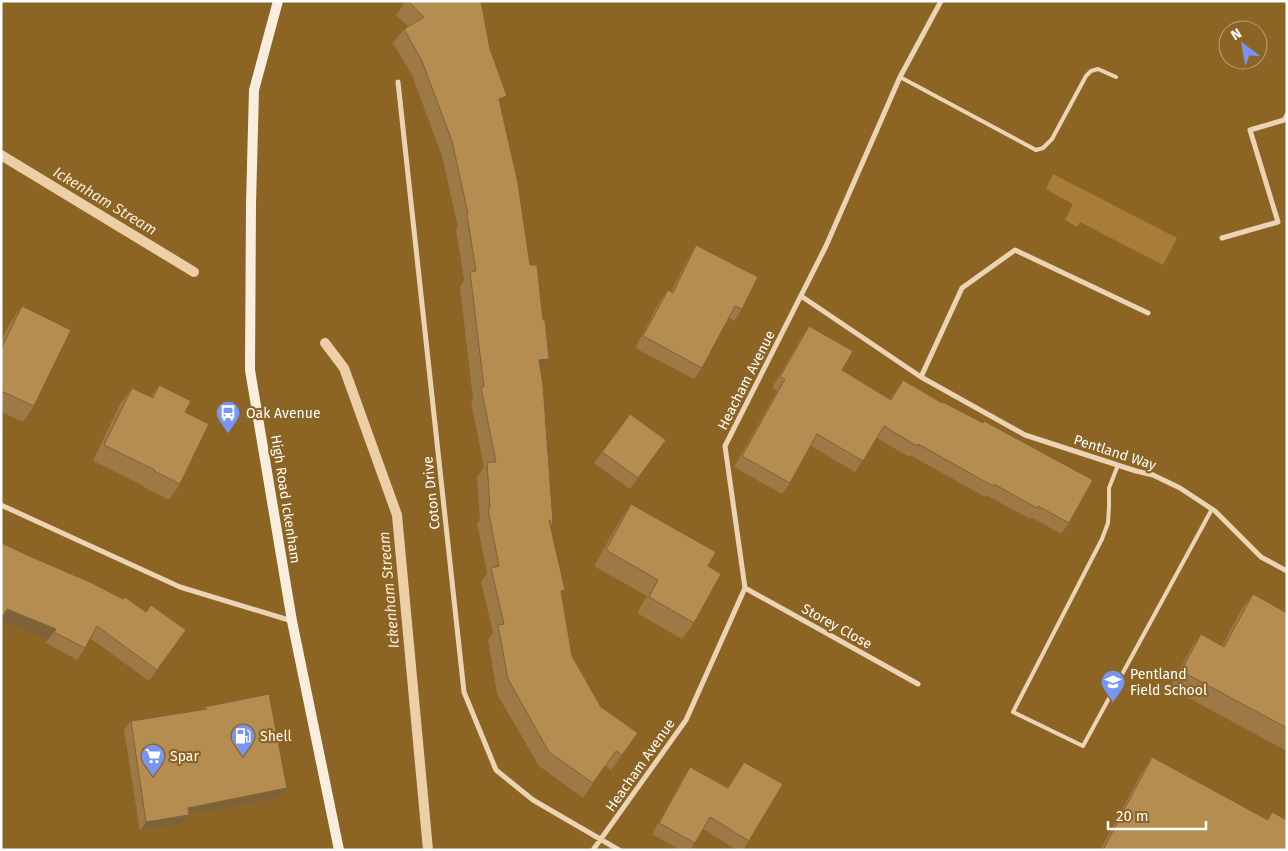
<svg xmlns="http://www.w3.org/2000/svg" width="1288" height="851" font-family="'Fira Sans',sans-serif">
<rect width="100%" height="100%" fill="#8c6424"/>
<path fill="#a97c38" d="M1053,174L1177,238L1163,265L1080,222L1077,227L1065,220L1073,204L1046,189Z"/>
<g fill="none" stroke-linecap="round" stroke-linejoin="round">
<path stroke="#eccfa7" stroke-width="10" d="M1,155L194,272
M325,343L344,368L397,515L428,850"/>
<path stroke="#ebd4b3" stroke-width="4" d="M900,77L1036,150L1043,148L1052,139L1086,76L1091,71L1098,69L1116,77
M1118,465L1109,488V507L1108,523L1102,539L1013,712L1083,746L1212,509"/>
<path stroke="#ebd4b3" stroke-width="5" d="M398,82L464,692L496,770L533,800L619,850
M1222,238L1278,222L1250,130L1284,120L1287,115
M801,296L921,377L1025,435L1136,471L1153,475L1180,488L1215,511L1261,557L1287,571
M921,377L962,288L1015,250L1148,313
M1,505L180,587L292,621
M745,588L918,684
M593,850L686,720L745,588L725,446L826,246L900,77L941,1"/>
<path stroke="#f9eede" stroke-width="10" d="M278,1L254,90L251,204L250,370L292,621L339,850"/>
</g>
<path fill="#9c7945" d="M406,1H481L490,49L507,96L500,105L541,371L553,523L550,527L565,590L561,596L572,656L601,707L638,733L611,770L605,765L583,798L539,766L497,694L488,640L493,632L481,582L487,573L477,523L480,520L477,477L484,467L471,402L473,399L460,287L464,280L456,229L458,227L442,156L412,75L393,43L404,29L408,26L396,15Z
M696,245L742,309L734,321L729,318L702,368L694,379L635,348L660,301L668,290L671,292L689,257Z
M22,306L34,406L23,422L1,412V341L10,323Z
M809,326L842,370L890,399L903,380L1069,523L1061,534L1031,517L1030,519L986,495L985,497L910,455L909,457L877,438L855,472L811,446L790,483L782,494L734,467L777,391L772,388L801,338Z
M159,385L185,412L180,484L169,500L143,487L144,486L93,461L120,404L132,388L151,397Z
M630,414L666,440L630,489L594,463Z
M631,504L708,566L694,623L682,639L637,613L647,596L594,566L620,520Z
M1,543L146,612L186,630L149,681L90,638L85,648L77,660L46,643L48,640L1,621Z
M1253,594L1287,613V751L1170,688L1190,650L1201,634L1222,646L1241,610Z
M204,707L287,788L281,798L189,815L183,824L140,831L124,730L131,721L203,709Z
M1152,757L1267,819L1272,812L1287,850H1100L1141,774Z
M744,762L749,841L743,850H737L703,829L690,850H680L652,834L683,778L690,767L728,787Z"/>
<path fill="#7f6338" d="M507,96L497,110L499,99Z
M549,359L539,374V360Z
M565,590L555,605L561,591Z
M7,609L56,629L48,640L1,621V619Z
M287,788L281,798L189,815L183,824L140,831L146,822L188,808Z"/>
<path fill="#b58d50" stroke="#7f6338" d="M408,1H481L490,49L507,96L499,99L518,183L530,265H537L543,320H545L549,359L539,360L543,385L553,523L549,520L565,590L561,591L572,656L601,707L638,733L622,755L616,751L593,783L549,752L508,679L498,625L504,624L491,568L499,566L488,509L490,508L487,462H496L481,387H484L470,272L476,271L467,215L468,214L452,141L422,61L404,29L424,17Z
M696,245L758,277L742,309L735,306L702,368L643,336L668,290L673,293Z
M22,306L71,330L34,406L1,391V349Z
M809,326L853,351L842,370L891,400L903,380L942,403L943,402L983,423L984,421L1093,480L1069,523L1038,506L1037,508L994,484L993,486L918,444L917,446L884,426L863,461L817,434L790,483L742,456L785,379L780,377Z
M159,385L191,401L185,412L209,424L180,484L154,471L155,470L104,445L132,388L153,398Z
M630,414L666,440L638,478L602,452Z
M631,504L716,552L708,566L721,574L694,623L649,597L658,580L606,550Z
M1,543L34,558L92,583L123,599L125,597L146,612L151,605L186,630L157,670L97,626L85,648L54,632L56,629L7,609L3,616L1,615Z
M1253,594L1287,613V728L1181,671L1201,634L1224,647Z
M269,694L287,788L188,808L189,815L146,822L131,721L207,709L204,707Z
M1152,757L1268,820L1272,812L1287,820V850H1103Z
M744,762L783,784L749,841L710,817L695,843L659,823L690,767L728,788Z"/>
<defs>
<symbol id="bus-pin" viewBox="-11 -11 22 30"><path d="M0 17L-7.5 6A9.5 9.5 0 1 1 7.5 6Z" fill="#7695f5" stroke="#8c6424"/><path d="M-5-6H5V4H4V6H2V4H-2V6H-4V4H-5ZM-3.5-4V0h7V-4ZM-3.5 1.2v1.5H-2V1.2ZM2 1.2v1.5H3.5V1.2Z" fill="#fff"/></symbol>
<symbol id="school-pin" viewBox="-11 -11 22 30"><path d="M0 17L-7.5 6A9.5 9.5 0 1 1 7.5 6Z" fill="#7695f5" stroke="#8c6424"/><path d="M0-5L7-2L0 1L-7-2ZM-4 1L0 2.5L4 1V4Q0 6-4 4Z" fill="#fff"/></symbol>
<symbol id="fuel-pin" viewBox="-11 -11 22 30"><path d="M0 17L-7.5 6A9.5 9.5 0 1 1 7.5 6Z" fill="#7695f5" stroke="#8c6424"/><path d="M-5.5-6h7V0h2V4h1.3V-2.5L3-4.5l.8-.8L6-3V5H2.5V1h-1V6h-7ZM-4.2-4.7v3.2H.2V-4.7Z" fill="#fff"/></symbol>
<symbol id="supermarket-pin" viewBox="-11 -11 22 30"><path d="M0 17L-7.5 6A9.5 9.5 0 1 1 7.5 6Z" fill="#7695f5" stroke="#8c6424"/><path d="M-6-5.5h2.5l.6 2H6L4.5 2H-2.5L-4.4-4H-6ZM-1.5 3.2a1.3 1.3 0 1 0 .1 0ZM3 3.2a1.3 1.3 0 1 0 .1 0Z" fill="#fff"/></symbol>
</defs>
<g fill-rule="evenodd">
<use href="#bus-pin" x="214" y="399" width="28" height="38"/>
<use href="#school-pin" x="1099" y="668" width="28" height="38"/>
<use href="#fuel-pin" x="229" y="722" width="28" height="38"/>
<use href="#supermarket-pin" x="139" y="742" width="28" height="38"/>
</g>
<g text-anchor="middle" stroke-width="4.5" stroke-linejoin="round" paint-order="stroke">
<g font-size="14" fill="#fff" stroke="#8c6424">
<text transform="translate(746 380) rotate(-63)" y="5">Heacham Avenue</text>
<text transform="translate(1115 452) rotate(18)" y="5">Pentland Way</text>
<text transform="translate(431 493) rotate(-96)" y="5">Coton Drive</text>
<text transform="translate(286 499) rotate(81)" y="5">High Road Ickenham</text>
<text transform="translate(837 626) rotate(29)" y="5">Storey Close</text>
<text transform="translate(640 765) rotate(-55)" y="5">Heacham Avenue</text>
</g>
<g font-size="14" fill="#fff" stroke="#8c6424" text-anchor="start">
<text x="246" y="418">Oak Avenue</text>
<text x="1130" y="679">Pentland<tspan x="1130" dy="16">Field School</tspan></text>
<text x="260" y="741">Shell</text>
<text x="170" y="761">Spar</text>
</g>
<g font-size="15" font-style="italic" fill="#f7ebd9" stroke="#8c6424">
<text transform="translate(105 201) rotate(31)" y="5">Ickenham Stream</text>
<text transform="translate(389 590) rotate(-95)" y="5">Ickenham Stream</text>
</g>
</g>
<rect width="1288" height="851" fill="none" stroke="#ffffff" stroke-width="5"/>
<g transform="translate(1243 45) rotate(328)"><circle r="24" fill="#8c6424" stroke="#baa27c"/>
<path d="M0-4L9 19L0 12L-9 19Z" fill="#7695f5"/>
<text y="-8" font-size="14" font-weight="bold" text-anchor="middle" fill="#ffffff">N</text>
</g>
<path d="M1108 821v8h98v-8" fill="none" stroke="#ffffff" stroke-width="2.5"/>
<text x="1116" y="821" font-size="15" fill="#ffffff" stroke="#8c6424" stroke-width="4" paint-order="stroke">20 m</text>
</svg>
